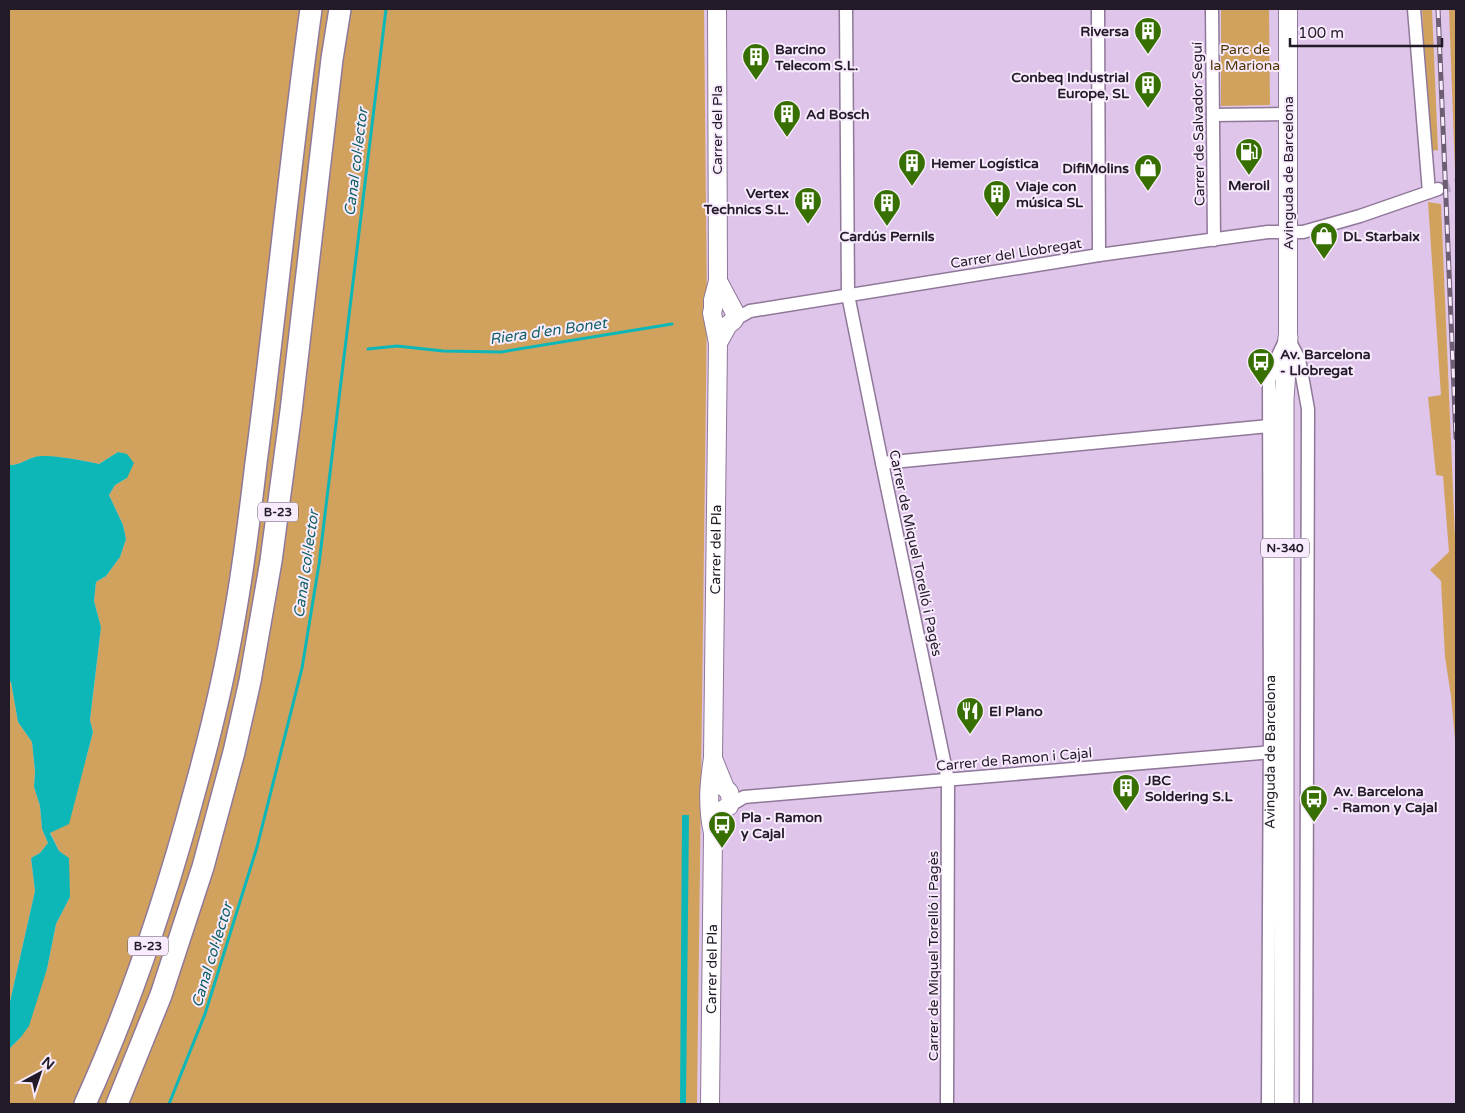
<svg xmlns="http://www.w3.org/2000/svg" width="1465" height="1113" font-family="'Varela Round',sans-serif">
<rect width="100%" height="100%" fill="#dec5e9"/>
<path fill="#d1a25e" d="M9,9H704L707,309L697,1104H9V1049L21,1037L47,969L56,924L70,897L59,851L50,832L86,759L93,732L90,720L101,627L94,601L96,582L106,576L120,557L126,539L123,525L109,495L115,485L127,478L118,452L99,464C87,461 46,454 35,457C26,459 19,466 9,465Z
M1221,9H1269L1270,105L1221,106Z
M1422,9H1432L1438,150L1430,151Z
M1449,9H1456V195L1455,171Z
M1428,202L1441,204L1456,561V750L1451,696L1445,657L1441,581L1430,570L1449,552L1443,476L1436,475L1428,397L1441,395Z
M9,681L11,682L18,722L32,742L35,772L34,787L40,806L42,829L48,843L40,853L31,858L35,891L9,1006Z"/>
<path fill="#0db7b7" d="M118,452L127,454L134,463L127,478L115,485L109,495L123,525L126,539L120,557L106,576L96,582L94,601L101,627L90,720L93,732L69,824L50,833L59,851L69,858L70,897L56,924L47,969L29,1026L21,1037L9,1049V1006L35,891L31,858L40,853L48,843L42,829L40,806L34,787L35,772L32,742L18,722L11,682L9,681V465C19,466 26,459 35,457C46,453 87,461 99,464Z
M682,815H689L686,1104H680Z"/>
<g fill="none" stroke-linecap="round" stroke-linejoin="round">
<path stroke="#0db7b7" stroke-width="3" d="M368,349L397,346L443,351L501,352L672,324
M169,1104L205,1014L257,847L302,668L319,564L386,9"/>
<path stroke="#b9a3c2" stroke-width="12" stroke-dasharray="12 6" stroke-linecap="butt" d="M1438,189L1456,184"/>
<defs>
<g id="minor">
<path d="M846,9L848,295L882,463L948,780L947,1104"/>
<path d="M1098,9L1099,255"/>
<path d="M1212,9L1214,240"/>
<path d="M1414,9L1429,192"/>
<path d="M1213,115L1288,114"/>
<path d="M734,320L750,311L1099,255L1268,232H1303L1360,216L1438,189"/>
<path d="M1289,340L1299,359L1308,409L1306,1104"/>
<path d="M882,463L1269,426"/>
<path d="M729,806L744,797L1261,753L1269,752L1276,755"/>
<path id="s1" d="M1268,1104L1270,723L1269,381L1274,364L1284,343"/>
</g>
<g id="secondary">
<path d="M718,281L735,313L734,320L728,325L718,343"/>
<path d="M1288,337V9"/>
<path d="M713,833L720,816L724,809L729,806L731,799L729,792L725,788L714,761"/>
<path id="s2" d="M710,1104L713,833C707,807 709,783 713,758L718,343L712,313L713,309V300L718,281L717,9"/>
</g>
<path id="primary" d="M1284,1104V400L1288,337"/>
<path id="motorway" d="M85,1104C131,1003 166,898 195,790C211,732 225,674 235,614C244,564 250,514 256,463C276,312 290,160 311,9
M117,1104L161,995L203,867L234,752L250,681L271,561L291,411L332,59L340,9"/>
</defs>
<use href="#minor" stroke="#8f7899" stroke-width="15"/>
<use href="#secondary" stroke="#8f7899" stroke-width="20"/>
<use href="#primary" stroke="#8f7899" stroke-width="21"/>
<use href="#motorway" stroke="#8f7899" stroke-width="24"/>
<use href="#minor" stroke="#fff" stroke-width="12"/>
<use href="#secondary" stroke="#fff" stroke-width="18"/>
<use href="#primary" stroke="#fff" stroke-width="19"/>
<use href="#motorway" stroke="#fff" stroke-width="21"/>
<defs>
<path id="rail" d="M1438,9L1456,438"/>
</defs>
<use href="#rail" stroke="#6d5e74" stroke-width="5"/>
<use href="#rail" stroke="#f8ebfe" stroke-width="3" stroke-dasharray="9" stroke-linecap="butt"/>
</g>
<defs>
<symbol id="building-pin" viewBox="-11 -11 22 30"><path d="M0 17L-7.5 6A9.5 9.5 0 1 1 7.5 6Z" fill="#377000" stroke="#f8ebfe"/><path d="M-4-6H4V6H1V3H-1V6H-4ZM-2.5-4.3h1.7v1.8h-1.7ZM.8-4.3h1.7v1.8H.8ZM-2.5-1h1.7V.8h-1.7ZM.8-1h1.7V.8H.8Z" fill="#fff"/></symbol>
<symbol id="fuel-pin" viewBox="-11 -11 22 30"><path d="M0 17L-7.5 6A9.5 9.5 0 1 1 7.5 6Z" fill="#377000" stroke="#f8ebfe"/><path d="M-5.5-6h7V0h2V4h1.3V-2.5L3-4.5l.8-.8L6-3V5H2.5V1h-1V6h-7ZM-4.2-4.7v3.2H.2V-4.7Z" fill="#fff"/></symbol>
<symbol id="shop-pin" viewBox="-11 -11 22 30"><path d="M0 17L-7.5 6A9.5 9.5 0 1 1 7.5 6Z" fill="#377000" stroke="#f8ebfe"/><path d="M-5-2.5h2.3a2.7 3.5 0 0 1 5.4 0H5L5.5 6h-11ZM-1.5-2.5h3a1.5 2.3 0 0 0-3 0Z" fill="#fff"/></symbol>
<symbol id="bus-pin" viewBox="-11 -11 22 30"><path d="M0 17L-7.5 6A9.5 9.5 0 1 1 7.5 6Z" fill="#377000" stroke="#f8ebfe"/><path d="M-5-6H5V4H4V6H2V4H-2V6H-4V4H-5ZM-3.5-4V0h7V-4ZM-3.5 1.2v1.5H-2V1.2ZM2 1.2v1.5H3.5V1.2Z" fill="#fff"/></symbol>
<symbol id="restaurant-pin" viewBox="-11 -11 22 30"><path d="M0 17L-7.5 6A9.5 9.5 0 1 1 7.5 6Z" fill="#377000" stroke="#f8ebfe"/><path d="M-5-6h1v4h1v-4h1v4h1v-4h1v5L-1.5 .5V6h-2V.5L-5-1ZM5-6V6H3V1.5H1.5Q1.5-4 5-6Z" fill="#fff"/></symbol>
</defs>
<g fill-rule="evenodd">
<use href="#building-pin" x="1132" y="15" width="32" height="43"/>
<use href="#building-pin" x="740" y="41" width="32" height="43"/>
<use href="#building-pin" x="1132" y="69" width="32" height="43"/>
<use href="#building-pin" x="771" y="98" width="32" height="43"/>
<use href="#fuel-pin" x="1233" y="136" width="32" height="43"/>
<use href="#building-pin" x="896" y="147" width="32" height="43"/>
<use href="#shop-pin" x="1132" y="152" width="32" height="43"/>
<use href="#building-pin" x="981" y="178" width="32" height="43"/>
<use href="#building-pin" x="792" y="185" width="32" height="43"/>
<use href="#building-pin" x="871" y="187" width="32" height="43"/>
<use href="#shop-pin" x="1308" y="220" width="32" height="43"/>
<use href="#bus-pin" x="1245" y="346" width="32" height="43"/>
<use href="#restaurant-pin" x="954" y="695" width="32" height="43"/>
<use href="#building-pin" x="1110" y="772" width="32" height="43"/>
<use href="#bus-pin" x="1298" y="783" width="32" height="43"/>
<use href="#bus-pin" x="706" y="809" width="32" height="43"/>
</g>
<g text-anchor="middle" stroke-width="4" stroke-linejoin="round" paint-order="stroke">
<g fill="#f8ebfe" stroke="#635968" stroke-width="1">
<rect x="258" y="502.5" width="40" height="19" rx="4"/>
<rect x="1261" y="538.5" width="48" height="19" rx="4"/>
<rect x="128" y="936.5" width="40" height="19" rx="4"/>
</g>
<g font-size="12" font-weight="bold" fill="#231a27">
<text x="278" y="516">B-23</text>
<text x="1285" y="552">N-340</text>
<text x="148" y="950">B-23</text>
</g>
<g font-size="14" font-weight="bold" fill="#231a27" stroke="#f8ebfe" text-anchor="start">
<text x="1129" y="36" text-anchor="end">Riversa</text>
<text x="775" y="54">Barcino<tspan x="775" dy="16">Telecom S.L.</tspan></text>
<text x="1129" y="82" text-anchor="end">Conbeq Industrial<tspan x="1129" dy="16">Europe, SL</tspan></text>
<text x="806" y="119">Ad Bosch</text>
<text x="931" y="168">Hemer Logística</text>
<text x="1129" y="173" text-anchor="end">DifiMolins</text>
<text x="1249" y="190" text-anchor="middle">Meroil</text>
<text x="1016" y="191">Viaje con<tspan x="1016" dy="16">música SL</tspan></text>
<text x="789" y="198" text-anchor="end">Vertex<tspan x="789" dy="16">Technics S.L.</tspan></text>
<text x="887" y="241" text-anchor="middle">Cardús Pernils</text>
<text x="1343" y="241">DL Starbaix</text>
<text x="1280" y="359">Av. Barcelona<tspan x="1280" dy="16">- Llobregat</tspan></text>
<text x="989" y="716">El Plano</text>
<text x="1145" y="785">JBC<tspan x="1145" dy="16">Soldering S.L</tspan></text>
<text x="1333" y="796">Av. Barcelona<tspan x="1333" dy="16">- Ramon y Cajal</tspan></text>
<text x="741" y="822">Pla - Ramon<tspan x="741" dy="16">y Cajal</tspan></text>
</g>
<g font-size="14" fill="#4f3402" stroke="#f8ebfe">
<text x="1245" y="54">Parc de<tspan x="1245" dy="16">la Mariona</tspan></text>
</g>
<g font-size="14" fill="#231a27" stroke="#f8ebfe">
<text transform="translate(1198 124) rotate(-91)" y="5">Carrer de Salvador Seguí</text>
<text transform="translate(717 130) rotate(-90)" y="5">Carrer del Pla</text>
<text transform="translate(1288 173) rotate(-90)" y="5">Avinguda de Barcelona</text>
<text transform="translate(1016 253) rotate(-9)" y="5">Carrer del Llobregat</text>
<text dy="5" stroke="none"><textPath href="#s2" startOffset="555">Carrer del Pla</textPath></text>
<text transform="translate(916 553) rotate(78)" y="5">Carrer de Miquel Torelló i Pagès</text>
<text dy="5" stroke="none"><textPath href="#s1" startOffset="352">Avinguda de Barcelona</textPath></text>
<text transform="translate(1014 759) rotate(-5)" y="5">Carrer de Ramon i Cajal</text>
<text transform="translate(933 956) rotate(-90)" y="5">Carrer de Miquel Torelló i Pagès</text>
<text dy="5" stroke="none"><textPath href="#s2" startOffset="135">Carrer del Pla</textPath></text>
</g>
<g font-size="15" font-style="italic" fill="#126262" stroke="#f8ebfe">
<text transform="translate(356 162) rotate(-83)" y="5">Canal col·lector</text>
<text transform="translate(548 331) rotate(-8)" y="5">Riera d'en Bonet</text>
<text transform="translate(306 564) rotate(-82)" y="5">Canal col·lector</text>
<text transform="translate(212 955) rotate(-73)" y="5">Canal col·lector</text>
</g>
</g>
<rect width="1465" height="1113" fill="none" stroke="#231a27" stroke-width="20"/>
<g transform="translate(40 1073) rotate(40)" stroke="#f8ebfe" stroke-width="4" paint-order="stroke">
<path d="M0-4L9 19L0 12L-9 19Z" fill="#231a27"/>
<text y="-8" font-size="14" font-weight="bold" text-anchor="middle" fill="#231a27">N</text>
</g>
<path d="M1290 38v8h152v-8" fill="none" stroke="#231a27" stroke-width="2.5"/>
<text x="1298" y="38" font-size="15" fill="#231a27" stroke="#f8ebfe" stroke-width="4" paint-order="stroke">100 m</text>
</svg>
